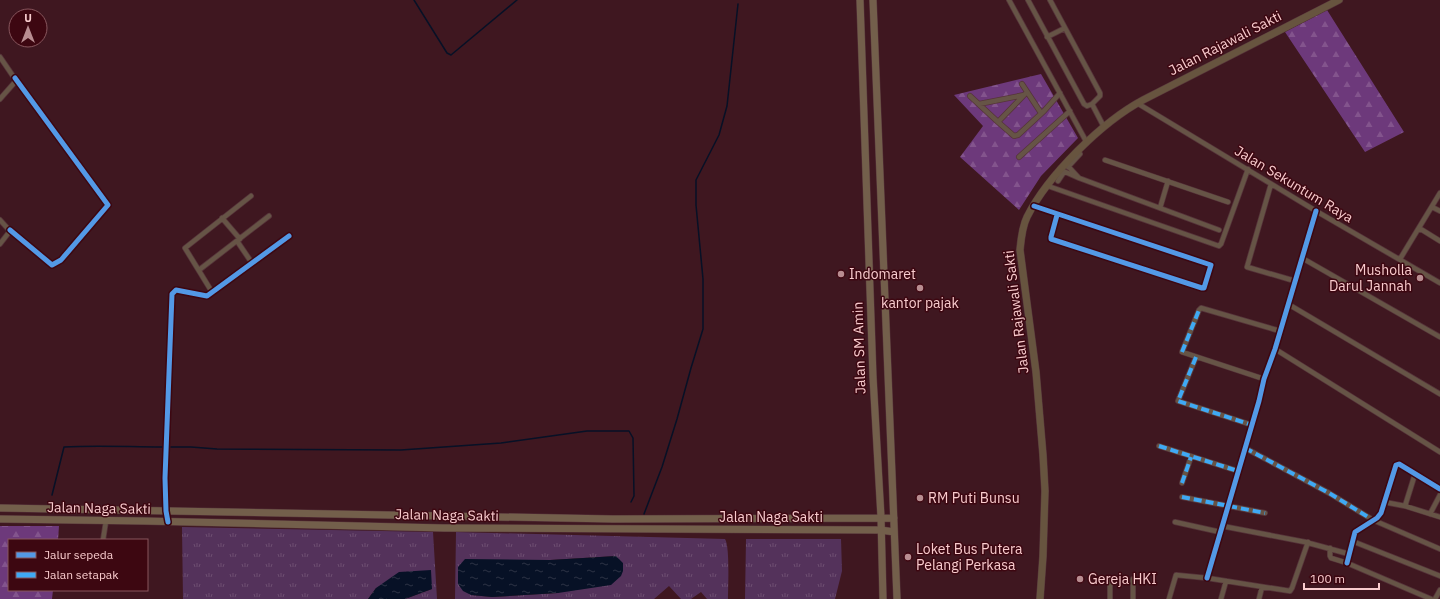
<svg xmlns="http://www.w3.org/2000/svg" width="1440" height="599" font-family="'IBM Plex Sans',sans-serif">
<defs>
<pattern id="grass-tufts" width="24" height="20" patternUnits="userSpaceOnUse"><rect width="24" height="20" fill="#54325b"/><path d="M3 7l-1-3M5 7V3M7 7l1-3M15 17l-1-3M17 17v-4M19 17l1-3" fill="none" stroke="#6d4e71"/></pattern>
<pattern id="forest-firs" width="22" height="20" patternUnits="userSpaceOnUse"><rect width="22" height="20" fill="#6d397b"/><path d="M5 1l3.5 6h-7zM16 11l3.5 6h-7z" fill="#83548d"/></pattern>
<pattern id="water-ripples" width="26" height="14" patternUnits="userSpaceOnUse"><rect width="26" height="14" fill="#071126"/><path d="M2 4q2-2 4 0t4 0M15 11q2-2 4 0t4 0" fill="none" stroke="#2c3244"/></pattern>
</defs>
<rect width="100%" height="100%" fill="#3f1720"/>
<path fill="url(#grass-tufts)" fill-rule="evenodd" d="M182,527L433,532L437,599H405L432,589L376,588L368,599H183Z
M456,532L725,539C730,546 728,588 728,599H707L701,592L691,599H681L669,586L654,599H455ZM616,556L558,593L492,597L471,595L550,560Z
M746,539H841L842,571L835,599H745Z"/>
<path fill="url(#forest-firs)" d="M1327,10L1404,132L1365,152L1285,32Z
M1041,74L1078,138L1041,176L1019,210L960,157L983,126L954,95Z
M0,526H59L58,540H9V590H53L52,599H0Z"/>
<path fill="url(#water-ripples)" d="M616,556L623,563V571L621,576L611,585L558,593L492,597L471,595L463,591L458,584V567L465,559L550,560Z
M431,570L432,589L405,599H368L376,588L399,572Z"/>
<g fill="none" stroke-linecap="round" stroke-linejoin="round">
<path stroke="#071126" stroke-width="1.5" d="M414,0L447,53L451,55L517,0
M171,447H191L217,449L401,450L501,443L587,431H629L633,438L634,496L631,502
M52,495L64,447C97,445 130,447 162,447
M644,514L662,467L677,419L691,368L703,329V279L696,205V180L719,135L727,106L738,4"/>
<defs>
<path id="street" d="M1009,0L1087,143
M1028,0L1084,104L1087,106L1092,104
M1050,0L1100,93V96L1092,104L1104,127
M1047,37L1065,28
M0,57L15,79V82L0,99
M1022,84L1041,113
M970,96L998,122L1014,136L1018,135L1044,111L1060,93
M1137,103L1316,211L1440,283
M979,104L1024,95
M998,122L1027,92
M1019,157L1070,111
M1105,160L1228,202
M1068,167L1080,154
M1061,170L1079,178L1066,164
M1079,178L1219,230
M1058,181L1064,172
M1271,184L1247,267L1295,281
M1048,186L1219,246L1221,244L1248,169
M1034,206L1211,265L1204,288H1202L1051,239V237L1057,215
M1432,207L1440,211
M1160,208L1168,181
M222,218L240,239
M0,220L10,231L0,244
M1419,228L1440,241
M10,230L52,265L61,260L108,205L15,78
M237,241L252,263
M1302,258L1440,337
M1400,259L1440,193
M199,270L269,216
M212,292L185,248L251,196
M1288,304L1440,394
M1275,349L1440,452
M1196,357L1178,401L1252,425
M1264,379L1182,352L1199,310L1201,308L1280,331
M1159,446L1238,471
M1245,448L1329,493L1373,520L1440,549
M1182,483L1191,457
M1182,497L1265,513
M1384,502L1405,506L1440,517
M1405,506L1415,474
M1430,514L1440,495
M168,522L166,511L165,478L172,294L176,290L207,296L289,236
M1175,522L1220,532
M1222,526L1305,542L1349,554
M103,540L106,521
M1352,541L1440,576
M1330,548V556L1331,558L1347,563L1431,599
M1347,563L1355,532L1377,518L1381,513L1396,465L1399,464L1440,489
M1207,578L1259,401L1264,379L1275,349L1316,211
M1110,599V581
M1133,599V579
M1169,599L1176,575L1207,578L1290,591L1292,588L1308,542
M1221,599L1226,581
M1259,599L1262,587
M1435,599L1440,590"/>
<path id="secondary" d="M1040,599L1043,556L1045,491L1043,455L1036,372L1020,250C1021,239 1022,227 1027,217C1048,175 1102,122 1143,100L1339,0"/>
<path id="primary" d="M860,0L873,377L881,517L883,599
M873,0L897,599
M0,508L613,519L894,518
M0,519L144,521L444,528L881,530L894,532"/>
</defs>
<use href="#street" stroke="#56343a" stroke-width="6"/>
<use href="#secondary" stroke="#56343a" stroke-width="8"/>
<use href="#primary" stroke="#56343a" stroke-width="8"/>
<use href="#street" stroke="#665446" stroke-width="4.5"/>
<use href="#secondary" stroke="#67543f" stroke-width="7"/>
<use href="#primary" stroke="#735f4b" stroke-width="7"/>
<path stroke="#3fa9f5" stroke-width="4" stroke-dasharray="8 4" stroke-linecap="butt" d="M1182,352L1199,310
M1196,357L1178,401L1252,425
M1159,446L1238,471
M1245,448L1329,493L1373,520
M1182,483L1191,457
M1182,497L1265,513"/>
<defs>
<path id="cycleway" d="M1034,206L1211,265L1204,288H1202L1051,239V237L1057,215
M10,230L52,265L61,260L108,205L15,78
M168,522L166,511L165,478L172,294L176,290L207,296L289,236
M1347,563L1355,532L1377,518L1381,513L1396,465L1399,464L1440,489
M1207,578L1259,401L1264,379L1275,349L1316,211"/>
</defs>
<use href="#cycleway" stroke="#3d0711" stroke-width="8"/>
<use href="#cycleway" stroke="#5399e6" stroke-width="5"/>
</g>
<g fill="#b88d91" stroke="#3d0711" stroke-width="1.5">
<circle cx="841" cy="274" r="4"/>
<circle cx="1420" cy="278" r="4"/>
<circle cx="920" cy="288" r="4"/>
<circle cx="920" cy="498" r="4"/>
<circle cx="908" cy="557" r="4"/>
<circle cx="1080" cy="579" r="4"/>
</g>
<g text-anchor="middle" stroke-width="3" stroke-linejoin="round" paint-order="stroke">
<g font-size="14" fill="#f9ccce" stroke="#3d0711">
<text transform="translate(1225 43) rotate(-27)" y="5">Jalan Rajawali Sakti</text>
<text transform="translate(1294 184) rotate(31)" y="5">Jalan Sekuntum Raya</text>
<text transform="translate(1016 312) rotate(-97)" y="5">Jalan Rajawali Sakti</text>
<text transform="translate(859 348) rotate(-92)" y="5">Jalan SM Amin</text>
<text transform="translate(99 508) rotate(1)" y="5">Jalan Naga Sakti</text>
<text transform="translate(447 515) rotate(1)" y="5">Jalan Naga Sakti</text>
<text x="771" y="522">Jalan Naga Sakti</text>
</g>
<g font-size="14" fill="#f9ccce" stroke="#3d0711" text-anchor="start">
<text x="1412" y="275" text-anchor="end">Musholla<tspan x="1412" dy="16">Darul Jannah</tspan></text>
<text x="849" y="279">Indomaret</text>
<text x="920" y="308" text-anchor="middle">kantor pajak</text>
<text x="928" y="503">RM Puti Bunsu</text>
<text x="916" y="554">Loket Bus Putera<tspan x="916" dy="16">Pelangi Perkasa</tspan></text>
<text x="1088" y="584">Gereja HKI</text>
</g>
</g>
<rect x="8" y="539" width="140" height="52" fill="#3d0711" stroke="#88565d"/>
<rect x="16" y="552" width="20" height="6" fill="#5399e6" stroke="#88565d"/>
<text x="44" y="559" font-size="12" fill="#f9ccce">Jalur sepeda</text>
<rect x="16" y="572" width="20" height="6" fill="#3fa9f5" stroke="#88565d"/>
<text x="44" y="579" font-size="12" fill="#f9ccce">Jalan setapak</text>
<g transform="translate(28 28)"><circle r="19" fill="#3d0711" stroke="#88565d"/>
<path d="M0-3L7 15L0 10L-7 15Z" fill="#b88d91"/>
<text y="-6" font-size="11" font-weight="bold" text-anchor="middle" fill="#f9ccce">U</text>
</g>
<path d="M1304 583v6h75v-6" fill="none" stroke="#f9ccce" stroke-width="2"/>
<text x="1310" y="583" font-size="12" fill="#f9ccce" stroke="#3d0711" stroke-width="3" paint-order="stroke">100 m</text>
</svg>
